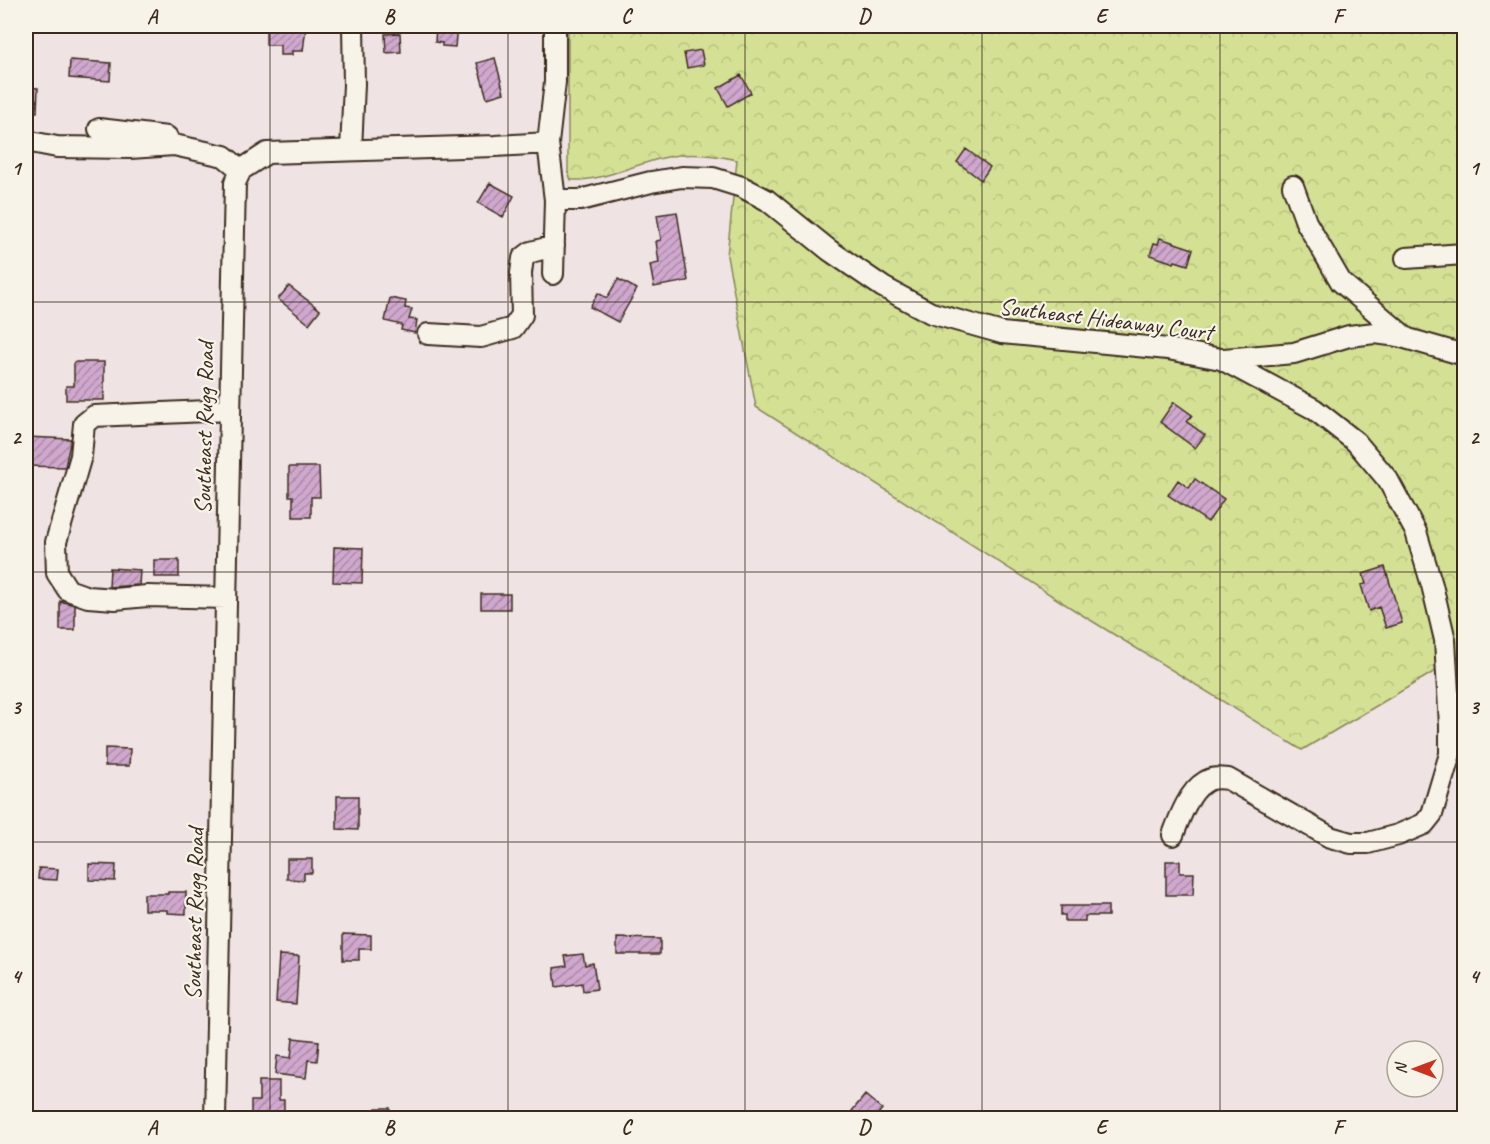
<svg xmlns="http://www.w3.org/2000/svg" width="1490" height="1144" font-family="Caveat,sans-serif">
<defs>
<pattern id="forest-crowns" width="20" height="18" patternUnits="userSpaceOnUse" patternTransform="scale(1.5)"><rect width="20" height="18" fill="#d4e194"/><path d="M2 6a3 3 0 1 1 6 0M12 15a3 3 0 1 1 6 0" fill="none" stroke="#b7c17f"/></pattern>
<pattern id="building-hatch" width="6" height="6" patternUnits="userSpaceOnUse" patternTransform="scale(1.5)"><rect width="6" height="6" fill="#d0a8ce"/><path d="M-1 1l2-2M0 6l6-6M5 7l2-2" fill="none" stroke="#aa89a7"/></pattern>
</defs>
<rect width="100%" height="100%" fill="#efe4e3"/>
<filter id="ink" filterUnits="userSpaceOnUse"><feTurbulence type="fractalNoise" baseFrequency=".0167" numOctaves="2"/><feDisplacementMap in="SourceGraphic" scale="12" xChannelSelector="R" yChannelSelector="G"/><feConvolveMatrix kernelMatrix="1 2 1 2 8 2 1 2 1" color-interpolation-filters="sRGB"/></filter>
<g filter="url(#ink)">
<path fill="url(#forest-crowns)" stroke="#888659" stroke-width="1.5" d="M568,26H1464V654L1302,750L1079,613L756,407L727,256L737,160C714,155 691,152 667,157C634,164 605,181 571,180L568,172Z"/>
<path fill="url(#building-hatch)" stroke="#3b2a1e" stroke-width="1.5" d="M278,26L306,27L303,51H292V55H280V45H266V29H278Z
M436,26H457L455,47L442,46V43L435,42Z
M400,33L401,52L386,53L385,34Z
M701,50L704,65L687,68L684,53Z
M495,58L504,93L487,98L477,63Z
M70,60L111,63L110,81L69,78Z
M741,75L751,93L728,106L718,88Z
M26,87L38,88L37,112L26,111Z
M966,149L990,167L981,180L957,162Z
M490,183L514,196L503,217L478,203Z
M677,212L688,281L654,287L650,265L659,263L656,241L661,240L657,215Z
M1160,238L1193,249L1188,265L1175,261L1174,263L1150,255L1154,243L1158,244Z
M618,279L637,289L618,322L590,307L598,293L607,298Z
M289,286L320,310L309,324L278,299Z
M390,298L406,301L405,308L412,309L409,319L417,320L415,333L401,330L402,325L385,321Z
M74,362H104V400H66V386H74Z
M1174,402L1192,415L1187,422L1205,435L1195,448L1160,422Z
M26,437L71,439L65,467L26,466Z
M289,467H319L320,497H311V517H293V496H289Z
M1195,479L1224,499L1208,522L1168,495L1178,480L1189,488Z
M334,547L363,548L362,583L333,582Z
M154,560H179V577H154Z
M1385,567L1402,623L1386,628L1379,607L1369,611L1361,585L1366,584L1363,574Z
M110,568L140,570L139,585L109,587Z
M481,594H510V609H481Z
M60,601L75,605V630H60Z
M105,748L130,749L129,766H105Z
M337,796H358V830L337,829Z
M287,859H312V873H304V880L287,879Z
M1166,861H1180V873H1194L1193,895H1166Z
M89,864L116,865L115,881L89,880Z
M39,868L58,869L57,880L38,879Z
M168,892H186V914L167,913V910H144V894H168Z
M1061,906H1108V916H1085V921H1065V915H1061Z
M343,934L371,935V949H359V960H343Z
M617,938L660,939V954H617Z
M583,954L585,965L593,963L597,989L583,991L582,983L556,987L554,968L567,966L565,956Z
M279,955L299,956L296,1004L276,1002Z
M293,1038L319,1041L317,1061L308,1060L306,1078L275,1074L277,1056L291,1058Z
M259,1081H279V1100H284V1117L251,1118V1101H259Z
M865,1095L882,1109L874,1119H860L852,1111Z
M376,1108H390V1119H376Z"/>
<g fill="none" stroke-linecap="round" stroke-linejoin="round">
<defs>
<path id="minor" d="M99,129L167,137
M26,141L57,147L130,148L174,145L224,156L241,170
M351,150L354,84L353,26
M1293,186L1306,222L1341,282L1405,337
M555,200H580L651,182L682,177L713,178L742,187L767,200L829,250L883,287L931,313L1002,333L1168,349L1221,359L1314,409L1356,442L1388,480L1416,532L1432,585L1445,640L1450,726V754L1432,814L1424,824L1398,835L1368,843H1351L1330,837L1228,779C1221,778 1212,777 1205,782C1189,791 1179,819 1173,835
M1406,258L1464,254
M553,274L555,200L548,143L555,82V26
M428,334L481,337L513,328L522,315L521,273L523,258L531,252L554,246
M1224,359L1294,353L1349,336L1375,333L1398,336L1464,355
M226,598L147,596L115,599L88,597L68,590L57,573L56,542L81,456L84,424L94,416L230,410
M215,1118L235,183L241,170L267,153L495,146L548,143"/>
</defs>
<use href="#minor" stroke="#3b2a1e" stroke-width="24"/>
<use href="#minor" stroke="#f7f3e8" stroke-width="20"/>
</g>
</g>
<path fill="none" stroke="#3b2a1e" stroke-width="1.5" stroke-opacity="0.55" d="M270,26V1118M508,26V1118M745,26V1118M982,26V1118M1220,26V1118M26,302H1464M26,572H1464M26,842H1464"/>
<g text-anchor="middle" stroke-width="4.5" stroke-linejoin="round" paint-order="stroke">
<g font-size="24" fill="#3b2a1e" stroke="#f7f3e8">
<text transform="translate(1106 319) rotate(7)" y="8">Southeast Hideaway Court</text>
<text transform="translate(204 428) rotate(-89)" y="8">Southeast Rugg Road</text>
<text transform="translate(194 914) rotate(-89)" y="8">Southeast Rugg Road</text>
</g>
</g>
<rect width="1490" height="1144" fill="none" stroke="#f7f3e8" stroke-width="66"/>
<g transform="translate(1415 1069) rotate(270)"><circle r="28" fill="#f7f3e8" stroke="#aca397" stroke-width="1.5"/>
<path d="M0-4.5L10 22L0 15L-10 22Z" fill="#c8321e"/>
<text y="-9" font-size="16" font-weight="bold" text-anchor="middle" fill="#3b2a1e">N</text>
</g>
<rect x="33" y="33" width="1424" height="1078" fill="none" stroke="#3b2a1e" stroke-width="2"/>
<g font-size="20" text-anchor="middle" font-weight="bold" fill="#3b2a1e">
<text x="152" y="23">A</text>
<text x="389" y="23">B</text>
<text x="626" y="23">C</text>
<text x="864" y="23">D</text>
<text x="1101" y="23">E</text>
<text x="1338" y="23">F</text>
<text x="16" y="175">1</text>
<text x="1474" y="175">1</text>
<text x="16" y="444">2</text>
<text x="1474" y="444">2</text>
<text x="16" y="714">3</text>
<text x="1474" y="714">3</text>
<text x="16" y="983">4</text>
<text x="1474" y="983">4</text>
<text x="152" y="1134">A</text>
<text x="389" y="1134">B</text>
<text x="626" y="1134">C</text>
<text x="864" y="1134">D</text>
<text x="1101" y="1134">E</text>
<text x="1338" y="1134">F</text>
</g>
</svg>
